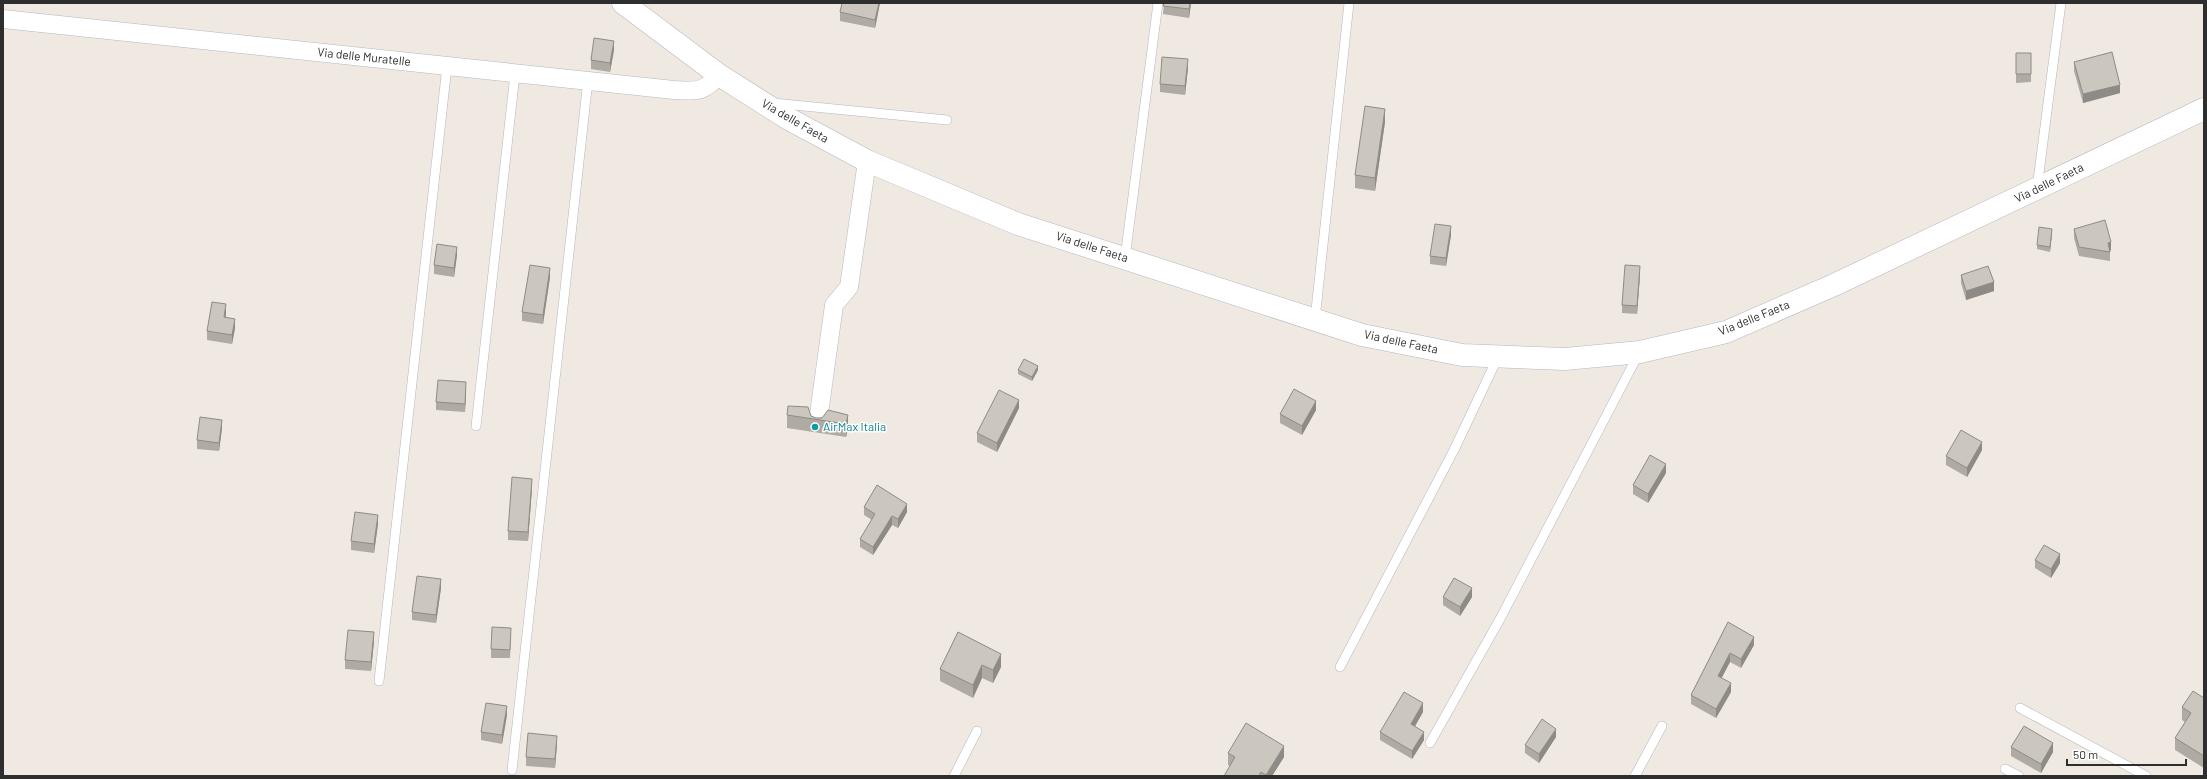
<svg xmlns="http://www.w3.org/2000/svg" width="2207" height="779" font-family="Barlow,sans-serif">
<rect width="100%" height="100%" fill="#efe9e1"/>
<g fill="none" stroke-linecap="round" stroke-linejoin="round">
<defs>
<path id="lane" d="M773,103L947,120
M2037,188L2061,3
M1125,258L1158,3
M1315,319L1349,3
M476,426L515,74
M1340,667L1454,450L1498,357
M379,681L447,66
M2020,708L2146,776
M1430,743L1500,619L1639,353
M2005,769L2019,776
M512,770L588,80
M954,776L977,731
M1635,776L1662,726"/>
<path id="street" d="M3,19L674,90C697,91 703,93 719,75
M818,421L834,305L849,287L867,161"/>
<path id="secondary" d="M623,3L719,75L787,118L867,161L1018,224L1362,335L1462,355L1565,359L1640,352L1726,332L1834,285L2204,109"/>
</defs>
<use href="#lane" stroke="#b4b7c1" stroke-width="10"/>
<use href="#street" stroke="#b4b7c1" stroke-width="19"/>
<use href="#secondary" stroke="#b4b7c1" stroke-width="23"/>
<use href="#lane" stroke="#fff" stroke-width="9"/>
<use href="#street" stroke="#fff" stroke-width="18"/>
<use href="#secondary" stroke="#fff" stroke-width="22"/>
</g>
<path fill="#afaba4" d="M880,3L875,28L840,21V12Z
M1164,3H1191L1189,18L1163,14Z
M614,50L610,72L591,69V60Z
M2016,53H2031V82L2016,83Z
M2074,62L2120,93L2083,103L2074,71Z
M1188,68L1185,95L1160,92V84Z
M1385,122L1375,191L1355,188V175Z
M2074,229L2111,250L2110,251V261L2079,256L2074,238Z
M2052,233L2050,252L2037,249V245Z
M1451,235L1446,266L1430,264V256Z
M457,255L454,277L434,274V265Z
M1640,275L1637,314L1622,313V305Z
M1961,275L1994,291L1966,300L1961,283Z
M550,277L543,324L522,321V312Z
M226,313V317L235,328L232,344L207,340V331Z
M1018,370H1038L1032,381L1018,374Z
M466,391L465,412L436,410V402Z
M1019,408L997,452L977,442V433Z
M1316,410L1302,435L1280,423V414Z
M787,415L811,416L816,418L848,415V428L846,437L787,428Z
M222,428L219,451L197,449V440Z
M1982,450L1967,477L1946,465V456Z
M1666,473L1648,503L1633,494V485Z
M532,488L528,541L508,540V531Z
M864,507L907,512L898,528L892,525L873,555L860,547V539L872,520L864,515Z
M378,524L374,553L351,550V541Z
M2035,560L2060,563L2051,578L2035,568Z
M441,588L436,623L412,620V612Z
M1443,597H1472L1460,616L1443,605Z
M1728,622L1754,645L1741,668L1730,662L1721,678L1731,692L1716,718L1691,704V695Z
M958,632L1001,667L993,683L982,678L973,698L940,681V669Z
M511,636L510,658H491V649Z
M374,641L371,671L345,669V660Z
M2204,698V768L2175,750V738L2185,722L2182,720V707Z
M1423,712L1415,726L1424,740L1412,759L1380,740V732Z
M507,715L502,744L481,740V732Z
M1556,737L1539,763L1525,753V745Z
M557,744L555,768L526,766V757Z
M2011,747L2053,752L2041,773L2011,756Z
M1228,753L1284,757L1272,776H1224L1230,766L1228,765Z"/>
<path fill="#8e8b86" d="M879,3H880L875,28V20Z
M1190,3H1191L1189,18V9Z
M614,41V50L610,72V63Z
M1188,59V68L1185,95V86Z
M2120,85V93L2083,103V94Z
M1385,109V122L1375,191V178Z
M1451,226V235L1446,266V258Z
M2052,229V233L2050,252V247Z
M2111,242V250L2108,252V243Z
M457,247V255L454,277V268Z
M1640,266V275L1637,314V306Z
M550,268V277L543,324V315Z
M1994,282V291L1966,300V291Z
M226,304V313L224,326V317Z
M235,319V328L232,344V335Z
M1038,366V370L1032,381V377Z
M466,382V391L465,412V404Z
M1019,400V408L997,452V443Z
M1316,401V410L1302,435V426Z
M848,415V428L846,437V424Z
M222,420V428L219,451V443Z
M1982,442V450L1967,477V468Z
M1666,464V473L1648,503V494Z
M532,479V488L528,541V532Z
M907,504V512L898,528V519Z
M378,515V524L374,553V544Z
M892,516V525L873,555V547Z
M2060,554V563L2051,578V569Z
M441,579V588L436,623V615Z
M1472,588V597L1460,616V607Z
M374,632V641L371,671V662Z
M1754,637V645L1741,668V659Z
M1730,653V662L1718,685V676Z
M1001,654V667L993,683V670Z
M982,665V678L973,698V685Z
M1731,683V692L1716,718V709Z
M1423,703V712L1411,733V724Z
M507,706V715L502,744V735Z
M1556,729V737L1539,763V754Z
M1424,732V740L1412,759V751Z
M557,736V744L555,768V759Z
M2053,743V752L2041,773V764Z
M1284,746V757L1272,776H1266Z"/>
<path fill="#cbc7bf" stroke="#8e8b86" d="M842,3H879L875,20L840,12Z
M1164,3H1190L1189,9L1163,6Z
M594,38L614,41L610,63L591,60Z
M2112,52L2120,85L2083,94L2074,62Z
M2016,53H2031V74H2016Z
M1162,57L1188,59L1185,86L1160,84Z
M1365,106L1385,109L1375,178L1355,175Z
M2105,220L2111,242L2108,243L2110,252L2079,247L2074,229Z
M1435,224L1451,226L1446,258L1430,256Z
M2039,227L2052,229L2050,247L2037,245Z
M437,244L457,247L454,268L434,265Z
M530,265L550,268L543,315L522,312Z
M1625,265L1640,266L1637,306L1622,305Z
M1988,266L1994,282L1966,291L1961,275Z
M212,302L226,304L224,317L235,319L232,335L207,331Z
M1024,359L1038,366L1032,377L1018,370Z
M438,380L466,382L465,404L436,402Z
M1294,389L1316,401L1302,426L1280,414Z
M999,390L1019,400L997,443L977,433Z
M788,406L808,407L811,416L816,418H822L828,410L848,415L846,424L787,415Z
M200,417L222,420L219,443L197,440Z
M1961,430L1982,442L1967,468L1946,456Z
M1650,455L1666,464L1648,494L1633,485Z
M512,477L532,479L528,532L508,531Z
M877,485L907,504L898,519L892,516L873,547L860,539L875,514L864,507Z
M355,512L378,515L374,544L351,541Z
M2044,545L2060,554L2051,569L2035,560Z
M417,576L441,579L436,615L412,612Z
M1454,578L1472,588L1460,607L1443,597Z
M1728,622L1754,637L1741,659L1730,653L1718,676L1731,683L1716,709L1691,695Z
M492,627L511,628L510,650L491,649Z
M348,630L374,632L371,662L345,660Z
M958,632L1001,654L993,670L982,665L973,685L940,669Z
M2193,691L2204,698V756L2175,738L2191,713L2182,707Z
M1404,692L1423,703L1411,724L1424,732L1412,751L1380,732Z
M486,703L507,706L502,735L481,732Z
M1542,719L1556,729L1539,754L1525,745Z
M1246,723L1284,746L1266,775L1261,772L1259,776H1224L1235,757L1228,753Z
M2024,726L2053,743L2041,764L2011,747Z
M528,733L557,736L555,759L526,757Z"/>
<circle fill="#0f9aa8" stroke="#fff" stroke-width="1.5" cx="815" cy="427" r="4"/>
<g text-anchor="middle" stroke-width="3" stroke-linejoin="round" paint-order="stroke">
<g font-size="12" fill="#2e2e2e" stroke="#fff">
<text transform="translate(364 57) rotate(6)" y="4">Via delle Muratelle</text>
<text transform="translate(795 121) rotate(30)" y="4">Via delle Faeta</text>
<text transform="translate(2049 183) rotate(-26)" y="4">Via delle Faeta</text>
<text transform="translate(1092 247) rotate(18)" y="4">Via delle Faeta</text>
<text transform="translate(1754 318) rotate(-22)" y="4">Via delle Faeta</text>
<text transform="translate(1401 342) rotate(12)" y="4">Via delle Faeta</text>
</g>
<g font-size="12" fill="#0d838f" stroke="#fff" text-anchor="start">
<text x="823" y="431">AirMax Italia</text>
</g>
</g>
<rect width="2207" height="779" fill="none" stroke="#2e2e2e" stroke-width="8"/>
<path d="M2067 759v6h119v-6" fill="none" stroke="#2e2e2e" stroke-width="2"/>
<text x="2073" y="759" font-size="12" fill="#2e2e2e" stroke="#ffffff" stroke-width="3" paint-order="stroke">50 m</text>
</svg>
